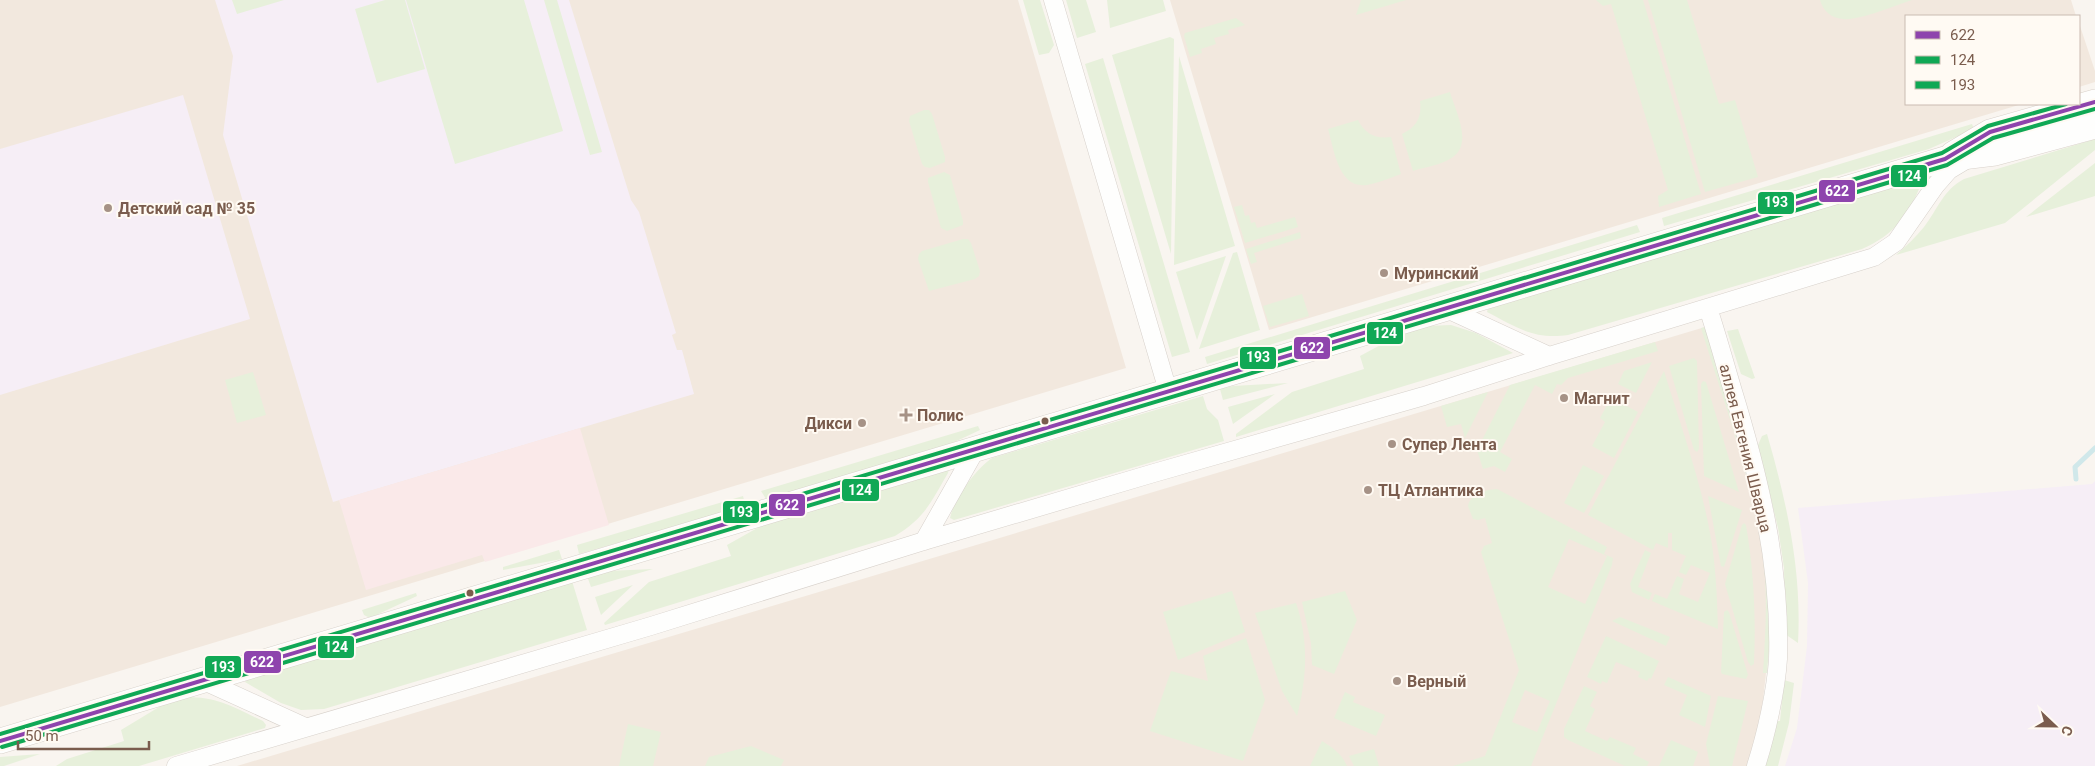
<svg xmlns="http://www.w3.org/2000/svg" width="2095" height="766" font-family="Roboto,sans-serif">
<rect width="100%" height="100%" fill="#f9f5f0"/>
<path fill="#f2e8de" d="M0,0H1018L1126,368L0,707Z
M1170,0H2071L2076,16H1906V104H2022L1269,330Z
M2079,23L2095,71V82L2079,87Z
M1705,327L1765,543L1770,637L1762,709L1748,766H237Z"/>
<path fill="#f6eef6" d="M215,0H569L631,200L639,212L676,333L672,335L677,350H682L694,394L333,502L223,135L233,56Z
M183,95L250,319L0,395V149Z
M2095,481V766H1785L1797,728L1807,646L1808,583L1798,508L2092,484Z"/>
<path fill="#fae9e9" d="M580,428L609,525L485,562L482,555L366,590L339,500Z"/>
<path fill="#e7f0db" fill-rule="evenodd" d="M232,0H284L237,14Z
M385,0H405L425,69L377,83L355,9Z
M406,0H524L563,131L455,164Z
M544,0H557L602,152L590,155Z
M1023,0H1040L1054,45L1049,53L1039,55Z
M1066,0H1086L1096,32L1077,38Z
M1107,0H1163L1166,11L1110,28Z
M1361,0H1406L1356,15Z
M1596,0H1643L1701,194L1659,207L1658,196L1668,190L1611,4L1603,6Z
M1648,0H1687L1719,104L1735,100L1758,177L1705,192Z
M1820,0H1912C1896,5 1859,21 1843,19C1831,18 1823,11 1820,0Z
M1236,18L1245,25L1228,30L1229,34L1214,38L1216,44L1201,49L1202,53L1190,57L1184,36L1185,33Z
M1170,37L1174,39L1171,254L1112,55Z
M1179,56L1235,246L1174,265Z
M1103,58L1190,352L1172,357L1085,64Z
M1450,92C1455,110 1473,143 1453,157C1442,165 1425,167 1413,171L1402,134C1417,127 1422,117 1420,101Z
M924,110H929L932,114L945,157V162L930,168L925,167L922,164L909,121L910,116Z
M1358,120C1365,134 1375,139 1391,137L1401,174C1390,178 1378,183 1367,185C1338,189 1334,149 1328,129Z
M1972,124L1974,129L1929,149L1664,226L1662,218Z
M2095,139V150L2005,223L1896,255C1906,246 1916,237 1924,227C1938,209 1943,190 1964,179Z
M2095,163V196L2026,217Z
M944,172L950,175L963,221V225L947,231L941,228L928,182V178Z
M1923,177C1913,211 1895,235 1862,249L1568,335C1534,340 1516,327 1487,312L1488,308Z
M1242,205L1245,216L1249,215L1251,223L1255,222L1257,228L1295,217L1298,227L1245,243L1234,207Z
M1637,225L1640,232L1207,364L1205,357Z
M1300,232L1301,238L1254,253L1257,262L1251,264L1246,249Z
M963,239H968L971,243L980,271L979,276L975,279L929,291L918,259L919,254L922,251Z
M1237,252L1260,330L1199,349L1233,253Z
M1226,256L1197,340L1176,272Z
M1302,294L1309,316L1270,327L1263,306Z
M1451,325L1476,333L1513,353L1236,437V434L1292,392L1364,369L1360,356L1399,335L1427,326Z
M1705,327L1758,506L1768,578L1770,637L1767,673H1763C1765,641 1767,609 1765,578C1758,492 1726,410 1701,328Z
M1738,329L1755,378L1752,379L1741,374L1727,331Z
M1655,342L1658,351L1568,378L1561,385L1557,384L1552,394L1535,385L1500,452L1512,459L1505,472L1494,466L1483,469L1477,450L1510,385Z
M1694,358L1697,361L1699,449L1697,452L1694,450L1669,366Z
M1652,362L1636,393L1618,384L1624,371Z
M1664,371C1680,424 1700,478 1710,533C1716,565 1717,597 1718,629L1652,601L1655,594L1667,599L1677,576L1684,579L1679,594L1698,602L1710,573L1691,565L1686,575L1679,572L1686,556L1672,550V533H1668V548L1656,543L1653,550L1588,515Z
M253,372L266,415L237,423L225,380Z
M1703,381L1706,382L1739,492L1704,476L1701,384Z
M1288,383L1223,400L1220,389L1233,386Z
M1488,392L1465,438L1461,424L1447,427L1441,406Z
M1275,394L1233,424L1228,407Z
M1203,396L1207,409L1218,420L1224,441L954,520L950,518C954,498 976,469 992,458Z
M1611,398L1638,412L1614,458L1592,446L1605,422L1600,418Z
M978,426L980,430L946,446L766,499L761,491Z
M1767,434C1787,503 1802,571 1798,643L1785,634L1784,568L1778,528L1758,445L1762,436Z
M1583,465L1604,476L1584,513L1564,503Z
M949,469L948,473C931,502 925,518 895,536L605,625L604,623L649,582L731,556L727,545L766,523Z
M1497,489L1607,547L1604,554L1613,558L1612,565L1531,766H1453L1485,756L1519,670L1481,552L1484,546L1492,543L1485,518L1478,520L1473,519L1468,506C1471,493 1485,490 1497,489ZM1569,539L1607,556L1585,604L1548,587ZM1525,690L1550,701L1537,732L1512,722Z
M743,496L744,500L741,507L579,554L577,545Z
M1708,496L1742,510L1724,567L1721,566Z
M1744,523L1746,525C1754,572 1756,617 1754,664L1751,666L1748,662L1725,584L1742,525Z
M559,550L562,559L503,570V567Z
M1645,550L1651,553L1638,587L1652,593L1649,600L1632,592L1630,584Z
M653,569L591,587L587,576L607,571Z
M572,581L587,630L324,709L301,710L281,703L245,682L247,678Z
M633,585L601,615L595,597Z
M1232,591L1245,632L1178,660L1163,612Z
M1345,591L1357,620L1334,674L1312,665L1311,643L1302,602Z
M416,593L417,596L370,618L364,615L362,610Z
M1296,603C1309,641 1307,677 1297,716L1282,691L1255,613Z
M1727,610L1729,612L1748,675L1746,679L1722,674L1721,672L1724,612Z
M1620,617L1670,637L1666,646L1612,621Z
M1606,636L1659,661L1651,679L1649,678L1647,681L1638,677L1640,672L1616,662L1607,683L1602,681L1601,684L1587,677Z
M1246,638L1265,700L1243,761L1150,731L1171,671L1208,681L1203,656Z
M1668,677L1711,696L1705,727L1679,715L1687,695L1664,685Z
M1784,680L1794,683L1789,723L1778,766H1764L1776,721H1780Z
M1584,686L1597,692L1590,706L1595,709L1585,731L1607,741L1610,737L1636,748L1633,754L1649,762L1647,766H1625L1568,740L1564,737V729Z
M1345,692L1355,697L1353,702L1385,715L1376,736L1334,718Z
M1718,696L1748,701L1732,766H1710L1706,744Z
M185,697C219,697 233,707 263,721L266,725L265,728L139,766H56L67,759L124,741L121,730L164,704Z
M628,724L661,732L653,766H619Z
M1671,740L1698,752L1693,766H1659Z
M1322,741C1333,748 1342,754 1347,766H1310Z
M751,746L784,760L781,766H705L709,757Z
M1374,749L1379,766H1354L1349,756Z
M40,754L4,766H0V757Z"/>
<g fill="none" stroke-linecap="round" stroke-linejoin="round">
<path stroke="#d0e8ea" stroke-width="5" d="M2076,479L2075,467L2095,448"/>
<defs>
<path id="street" d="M1053,0L1168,391
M1445,308L1549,356
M1708,308C1717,335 1724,361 1732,388C1759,476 1781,566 1778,659C1776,691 1766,735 1756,766
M924,541L976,449
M202,680L305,727
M176,766L651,626L924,541L1154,473L1424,396L1549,356L1874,257L1896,242L1935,186L1949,170L1969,158"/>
<path id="secondary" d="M1953,154L1990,132L2095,102
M0,741L1945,159L1995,153L2095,126"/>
</defs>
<use href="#street" stroke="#d7d1cb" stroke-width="19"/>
<use href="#secondary" stroke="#d9d2cb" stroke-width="26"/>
<use href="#street" stroke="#fefefd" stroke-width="18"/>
<use href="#secondary" stroke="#fefefd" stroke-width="25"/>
<defs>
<path id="bus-1" d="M0,741L1945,159L1990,132L2095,102"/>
<path id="bus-2" d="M2,747L1947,165L1993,138L2095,109"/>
<path id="bus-3" d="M0,734L1942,153L1988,126L2066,104"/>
</defs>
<use href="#bus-1" stroke="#fffaf3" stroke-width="8"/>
<use href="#bus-2" stroke="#fffaf3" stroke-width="8"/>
<use href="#bus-3" stroke="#fffaf3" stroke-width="8"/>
<use href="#bus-1" stroke="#8e44ad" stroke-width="4"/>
<use href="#bus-2" stroke="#10a855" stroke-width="4"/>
<use href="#bus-3" stroke="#10a855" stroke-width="4"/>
</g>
<g fill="#a69286" stroke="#fffaf3" stroke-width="2">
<circle cx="108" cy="208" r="5"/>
<circle cx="1384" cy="273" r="5"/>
<circle cx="1564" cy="398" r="5"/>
<path d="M903.5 407.5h5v5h5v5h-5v5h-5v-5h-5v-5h5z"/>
<circle cx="862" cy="423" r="5"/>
<circle cx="1392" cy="444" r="5"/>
<circle cx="1368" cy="490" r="5"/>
<circle cx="1397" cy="681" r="5"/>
</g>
<g fill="#7a5c4d" stroke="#fffaf3" stroke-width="2">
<circle cx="1045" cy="421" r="4.5"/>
<circle cx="470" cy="593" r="4.5"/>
</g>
<g text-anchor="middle" stroke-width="4" stroke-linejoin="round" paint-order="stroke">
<g font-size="16" font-weight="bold" fill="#7a5c4d" stroke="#fffaf3" text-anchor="start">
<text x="118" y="214">Детский сад № 35</text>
<text x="1394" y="279">Муринский</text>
<text x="1574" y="404">Магнит</text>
<text x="917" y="421">Полис</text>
<text x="852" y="429" text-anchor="end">Дикси</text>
<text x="1402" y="450">Супер Лента</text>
<text x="1378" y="496">ТЦ Атлантика</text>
<text x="1407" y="687">Верный</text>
</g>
<g font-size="16" fill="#7a5c4d" stroke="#fffaf3">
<text transform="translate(1746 448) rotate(76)" y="6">аллея Евгения Шварца</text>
</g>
</g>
<g stroke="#fffaf3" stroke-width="2">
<rect x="1890" y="164" width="38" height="24" rx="5" fill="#10a855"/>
<rect x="1818" y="179" width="38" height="24" rx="5" fill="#8e44ad"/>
<rect x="1757" y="191" width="38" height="24" rx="5" fill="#10a855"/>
<rect x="1366" y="321" width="38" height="24" rx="5" fill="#10a855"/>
<rect x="1293" y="336" width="38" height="24" rx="5" fill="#8e44ad"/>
<rect x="1239" y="346" width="38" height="24" rx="5" fill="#10a855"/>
<rect x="841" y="478" width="39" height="24" rx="5" fill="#10a855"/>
<rect x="768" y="493" width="38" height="24" rx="5" fill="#8e44ad"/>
<rect x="722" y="500" width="38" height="24" rx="5" fill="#10a855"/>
<rect x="317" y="635" width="38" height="24" rx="5" fill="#10a855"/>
<rect x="243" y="650" width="39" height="24" rx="5" fill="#8e44ad"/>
<rect x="204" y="655" width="38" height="24" rx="5" fill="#10a855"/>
</g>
<g font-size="14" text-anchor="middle" font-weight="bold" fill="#fff">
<text x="1909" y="181">124</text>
<text x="1837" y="196">622</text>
<text x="1776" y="207">193</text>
<text x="1385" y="338">124</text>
<text x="1312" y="353">622</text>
<text x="1258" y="362">193</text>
<text x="860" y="495">124</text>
<text x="787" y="510">622</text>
<text x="741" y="517">193</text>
<text x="336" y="652">124</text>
<text x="262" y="667">622</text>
<text x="223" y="672">193</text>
</g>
<rect x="1905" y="15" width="175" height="90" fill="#fffaf3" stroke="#cabbb1"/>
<rect x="1915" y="31" width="25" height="8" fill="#8e44ad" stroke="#cabbb1"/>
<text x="1950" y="40" font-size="15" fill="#7a5c4d">622</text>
<rect x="1915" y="56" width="25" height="8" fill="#10a855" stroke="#cabbb1"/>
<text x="1950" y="65" font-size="15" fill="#7a5c4d">124</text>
<rect x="1915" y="81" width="25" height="8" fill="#10a855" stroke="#cabbb1"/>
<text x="1950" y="90" font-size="15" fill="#7a5c4d">193</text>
<g transform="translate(2055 726) rotate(112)" stroke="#fffaf3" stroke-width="4" paint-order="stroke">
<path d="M0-4L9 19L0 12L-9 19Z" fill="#7a5c4d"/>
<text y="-8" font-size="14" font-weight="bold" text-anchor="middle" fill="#7a5c4d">С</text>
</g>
<path d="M18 741v8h131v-8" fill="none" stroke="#7a5c4d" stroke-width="2.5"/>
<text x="25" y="741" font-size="15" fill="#7a5c4d" stroke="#fffaf3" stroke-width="4" paint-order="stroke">50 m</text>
</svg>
